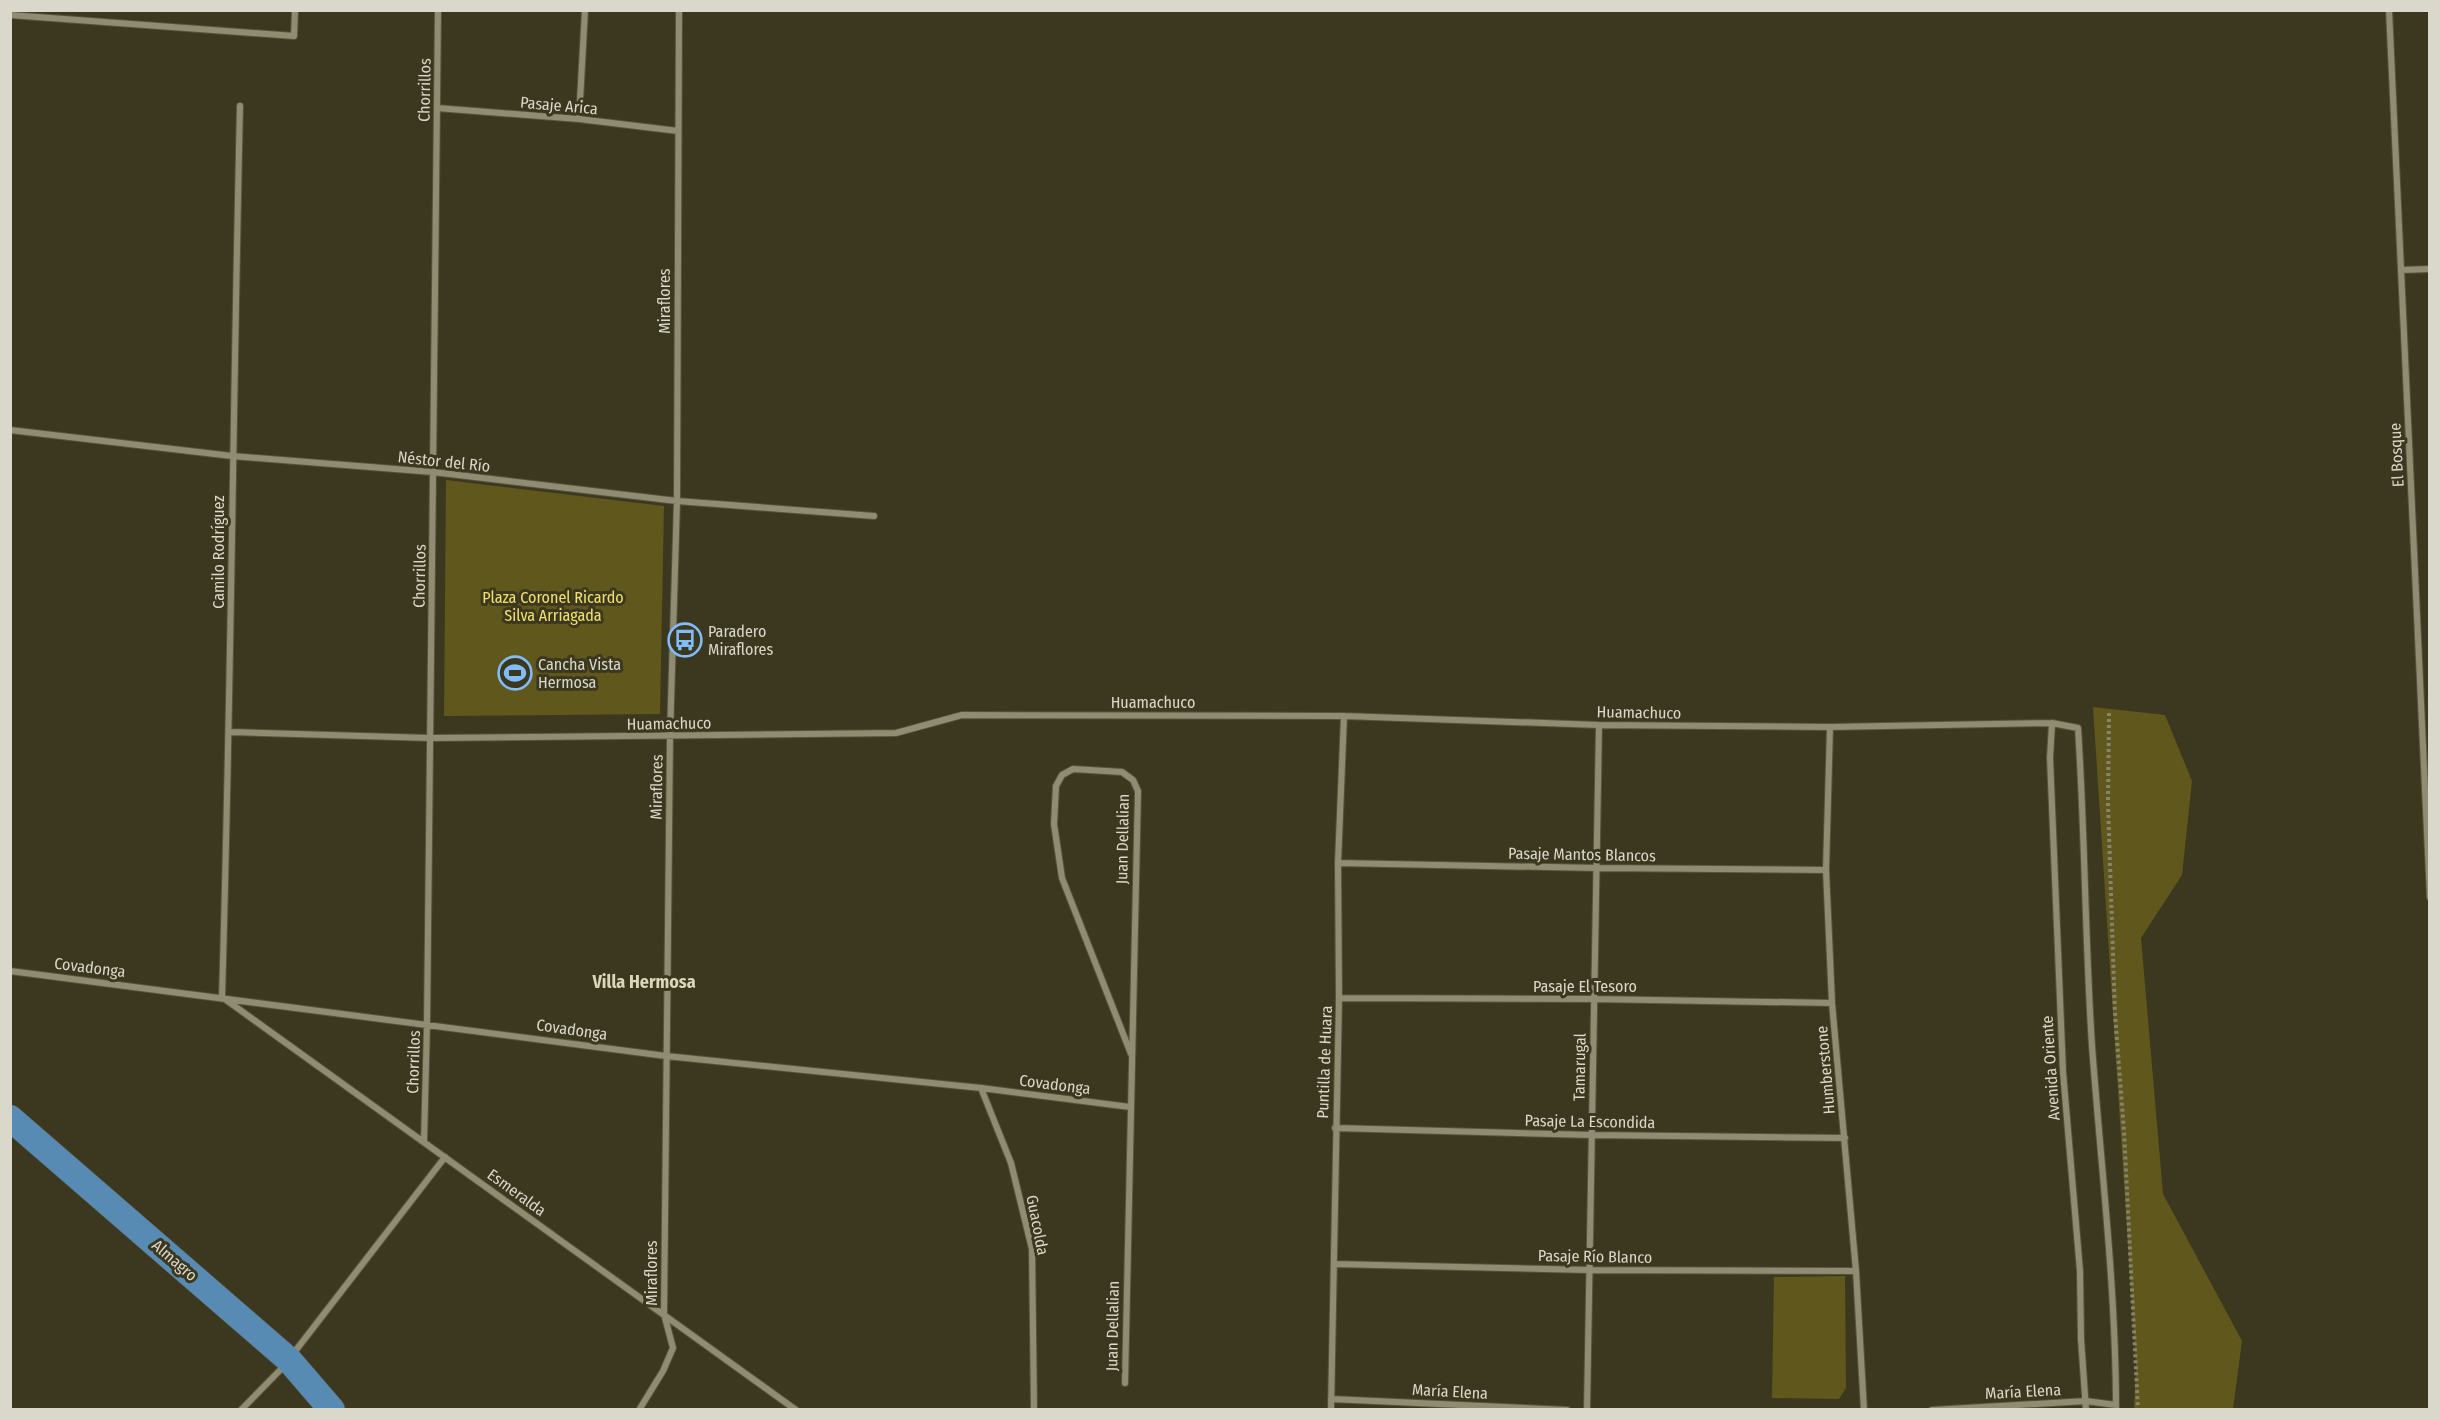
<svg xmlns="http://www.w3.org/2000/svg" width="2440" height="1420" font-family="'Fira Sans Condensed',sans-serif">
<rect width="100%" height="100%" fill="#3b381f"/>
<path fill="#60571c" d="M446,480L664,506L660,714L444,716Z
M2093,707L2165,715L2192,781L2182,875L2141,938L2163,1194L2242,1341L2233,1409H2134L2136,1367Z
M1845,1276L1846,1388L1839,1399L1772,1398L1774,1277Z"/>
<g fill="none" stroke-linecap="round" stroke-linejoin="round">
<defs>
<path id="minor" d="M2389,10L2430,897
M10,15L294,36L295,10
M437,108L579,119L678,131
M579,119L585,10
M2401,270L2430,269
M10,430L232,456L433,472L677,501L874,516
M2052,723L2050,758L2063,1072L2080,1271L2081,1339L2086,1410
M1830,727L1826,870L1832,1003L1856,1271L1864,1410
M230,732L430,738L896,733L962,715L1344,716L1599,725L1830,727L2052,723L2078,728C2085,834 2085,941 2092,1046C2101,1167 2116,1288 2116,1410
M1338,863L1597,868L1826,870
M10,971L666,1056L981,1088L1130,1107
M222,997C231,700 233,403 240,106
M222,997L796,1410
M1339,998L1594,999L1832,1003
M981,1088L1011,1163L1032,1249L1034,1410
M1335,1128L1592,1135L1845,1138
M424,1142L427,1024L438,10
M1334,1264L1589,1270L1856,1271
M293,1354L445,1157
M1125,1383L1138,791L1133,780L1122,772L1073,769L1062,775L1056,786L1054,824L1062,878L1131,1054
M1331,1399L1567,1410
M241,1410L285,1365
M639,1410L663,1371L673,1348L664,1314L670,736L677,501L679,10
M1331,1410L1339,998L1338,863L1344,716
M1587,1410L1599,725
M1932,1410L2086,1401L2116,1405"/>
<path id="primary" d="M10,1118L289,1360L332,1410"/>
</defs>
<use href="#minor" stroke="#56533e" stroke-width="8"/>
<use href="#primary" stroke="#56533e" stroke-width="27"/>
<path stroke="#86836f" stroke-width="4" stroke-dasharray="3 3" stroke-linecap="butt" d="M2109,713L2108,803L2115,1014L2124,1131L2138,1410"/>
<use href="#minor" stroke="#908c71" stroke-width="6"/>
<use href="#primary" stroke="#588bb3" stroke-width="26"/>
</g>
<defs>
<symbol id="bus-ring" viewBox="-11 -11 22 22"><circle r="9.5" fill="#3b381f" stroke="#83bcfa" stroke-width="1.5"/><path d="M-5-6H5V4H4V6H2V4H-2V6H-4V4H-5ZM-3.5-4V0h7V-4ZM-3.5 1.2v1.5H-2V1.2ZM2 1.2v1.5H3.5V1.2Z" fill="#83bcfa"/></symbol>
<symbol id="stadium-ring" viewBox="-11 -11 22 22"><circle r="9.5" fill="#3b381f" stroke="#83bcfa" stroke-width="1.5"/><path d="M0-5a6.5 5 0 1 0 0 10a6.5 5 0 1 0 0-10ZM-3.5-1.8h7v3.6h-7Z" fill="#83bcfa"/></symbol>
</defs>
<g fill-rule="evenodd">
<use href="#bus-ring" x="666" y="621" width="38" height="38"/>
<use href="#stadium-ring" x="496" y="654" width="38" height="38"/>
</g>
<g text-anchor="middle" stroke-width="6" stroke-linejoin="round" paint-order="stroke">
<g font-size="16" fill="#dad8ca" stroke="#3b381f">
<text transform="translate(424 90) rotate(-89)" y="6">Chorrillos</text>
<text transform="translate(559 105) rotate(5)" y="6">Pasaje Arica</text>
<text transform="translate(664 301) rotate(-90)" y="6">Miraflores</text>
<text transform="translate(2396 455) rotate(-93)" y="6">El Bosque</text>
<text transform="translate(444 461) rotate(6)" y="6">Néstor del Río</text>
<text transform="translate(218 552) rotate(-90)" y="6">Camilo Rodríguez</text>
<text transform="translate(419 576) rotate(-89)" y="6">Chorrillos</text>
<text x="1153" y="708">Huamachuco</text>
<text transform="translate(1639 712) rotate(1)" y="6">Huamachuco</text>
<text transform="translate(669 723) rotate(-1)" y="6">Huamachuco</text>
<text transform="translate(656 787) rotate(-89)" y="6">Miraflores</text>
<text transform="translate(1122 839) rotate(-89)" y="6">Juan Dellalian</text>
<text transform="translate(1582 854) rotate(1)" y="6">Pasaje Mantos Blancos</text>
<text transform="translate(90 967) rotate(7)" y="6">Covadonga</text>
<text x="1585" y="992">Pasaje El Tesoro</text>
<text transform="translate(572 1029) rotate(8)" y="6">Covadonga</text>
<text transform="translate(413 1062) rotate(-88)" y="6">Chorrillos</text>
<text transform="translate(1324 1062) rotate(-88)" y="6">Puntilla de Huara</text>
<text transform="translate(1579 1067) rotate(-89)" y="6">Tamarugal</text>
<text transform="translate(2050 1068) rotate(-94)" y="6">Avenida Oriente</text>
<text transform="translate(1825 1070) rotate(-95)" y="6">Humberstone</text>
<text transform="translate(1055 1084) rotate(7)" y="6">Covadonga</text>
<text transform="translate(1590 1121) rotate(1)" y="6">Pasaje La Escondida</text>
<text transform="translate(517 1192) rotate(36)" y="6">Esmeralda</text>
<text transform="translate(1038 1225) rotate(79)" y="6">Guacolda</text>
<text transform="translate(1595 1256) rotate(1)" y="6">Pasaje Río Blanco</text>
<text transform="translate(175 1260) rotate(41)" y="6">Almagro</text>
<text transform="translate(651 1273) rotate(-90)" y="6">Miraflores</text>
<text transform="translate(1112 1326) rotate(-89)" y="6">Juan Dellalian</text>
<text transform="translate(1450 1391) rotate(3)" y="6">María Elena</text>
<text transform="translate(2023 1391) rotate(-3)" y="6">María Elena</text>
</g>
<g font-size="16" fill="#f2e06c" stroke="#3b381f">
<text x="553" y="603">Plaza Coronel Ricardo<tspan x="553" dy="18">Silva Arriagada</tspan></text>
</g>
<g font-size="16" fill="#dad8ca" stroke="#3b381f" text-anchor="start">
<text x="708" y="637">Paradero<tspan x="708" dy="18">Miraflores</tspan></text>
<text x="538" y="670">Cancha Vista<tspan x="538" dy="18">Hermosa</tspan></text>
</g>
<g font-size="18" font-weight="bold" fill="#dad6b9" stroke="#3b381f">
<text x="644" y="988">Villa Hermosa</text>
</g>
</g>
<rect width="2440" height="1420" fill="none" stroke="#dad8ca" stroke-width="24"/>
</svg>
